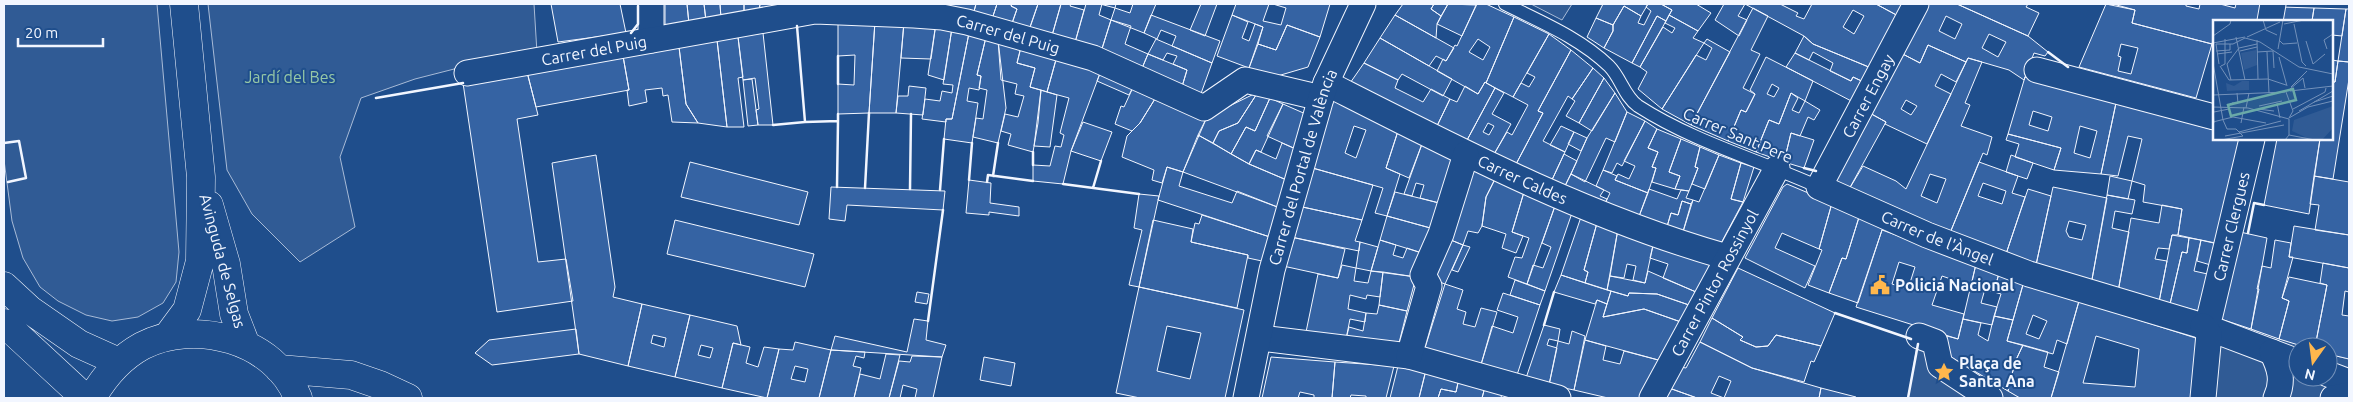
<svg xmlns="http://www.w3.org/2000/svg" width="2353" height="402" font-family="Ubuntu,sans-serif">
<rect width="100%" height="100%" fill="#1f4e8c"/>
<path fill="#305b95" stroke="#a8bbd7" d="M4,4H157L179,252L176,282L163,303L138,317L112,321L86,315L58,301L40,287L23,258L12,221L4,160Z
M208,4H534L537,53L462,67L415,79L361,98L340,157L355,227L300,262L252,214L227,170Z
M1531,4H1572L1562,20Z
M2215,317L2305,347H2298V377H2328V354L2349,359V398H2196Z
M1920,329L1947,336L1944,353L2020,398H1908Z"/>
<path fill="#3563a3" stroke="#f2f6ff" fill-rule="evenodd" d="M551,4H620L626,33L558,42Z
M665,4H687L689,24L665,29Z
M687,4H704L706,21L689,24Z
M704,4H720L721,18L706,21Z
M720,4H744V14L721,18Z
M744,4H760L759,11L744,14Z
M760,4H798L759,11Z
M935,4H976L973,15L934,9Z
M976,4H997L991,22L973,15Z
M997,4H1012L1011,6L1017,9L1010,29L991,22Z
M1012,4H1038L1028,33L1010,29L1017,9L1011,6Z
M1038,4H1061L1051,39L1028,33Z
M1061,4H1071L1070,6L1084,10L1074,46L1051,39Z
M1086,4H1102L1099,15L1111,20L1100,55L1074,46Z
M1100,4H1116L1115,8Z
M1133,4H1156L1144,33L1111,20L1115,8L1130,13Z
M1201,4H1217L1205,36L1190,30Z
M1236,4H1269L1263,21L1281,25L1286,8L1273,4H1330L1320,37L1287,25L1276,50L1258,44L1263,27L1232,15Z
M1403,4H1434L1431,9L1441,16L1437,24L1436,38L1395,15Z
M1434,4H1448L1441,16L1431,9Z
M1448,4L1476,5L1462,36L1437,24Z
M1477,4H1486L1514,17L1486,83L1485,82L1478,94L1437,71L1443,59L1446,61L1455,45L1457,46ZM1478,39L1490,47L1483,60L1469,52Z
M1603,4H1648L1641,16L1624,6L1613,25L1596,18Z
M1648,4H1661L1672,10L1666,21L1657,16L1632,63L1604,48L1613,31V25L1624,6L1641,16L1638,23L1644,25L1651,11L1646,7Z
M1661,4H1696L1711,13L1698,31L1669,15L1672,10Z
M1724,4H1745L1738,16L1747,20L1739,36L1715,20Z
M1745,4H1780L1798,13L1796,16L1804,19L1812,4H1876L1902,18L1876,70L1813,44L1804,36ZM1853,10L1864,16L1854,34L1843,27Z
M1876,4H1909L1902,18Z
M1923,4H1957L2028,36L2048,52L2045,56L2034,53L2024,80L2009,70L1968,58L1966,62L1928,45L1920,63L1897,51ZM1946,16L1962,24L1955,39L1939,31ZM1989,34L2006,42L1998,57L1982,48Z
M1957,4H2028L2026,7L2039,13L2028,36Z
M2106,4L2135,10L2132,23L2212,44L2196,98L2079,67ZM2121,44L2138,48L2131,74L2118,71L2121,57L2118,56Z
M2113,4H2186V6L2199,9L2200,4H2220L2235,8L2236,4H2264L2260,21H2214V36L2212,44L2132,23L2135,10Z
M2280,7L2314,8L2312,21H2277Z
M1753,8L1768,16L1751,50L1760,54L1743,88L1755,94L1746,112L1741,110L1728,141L1691,125Z
M2314,8L2346,9L2342,36L2332,35V21H2312Z
M2346,9H2349V62L2338,61Z
M1151,15L1220,41L1212,63L1172,46L1176,36L1161,30L1157,39L1144,33Z
M1232,15L1248,22L1242,38L1249,41L1255,24L1263,27L1249,68L1217,56Z
M1395,15L1454,48L1446,61L1436,56L1429,66L1380,38Z
M1669,15L1698,31L1693,38L1704,43L1662,109L1638,89L1647,72L1640,67L1663,27L1672,33L1675,28L1665,23Z
M1657,16L1666,21L1640,67L1632,63Z
M1514,17L1549,34L1513,97L1486,83Z
M1596,18L1613,25V31L1604,48L1587,37Z
M838,20L875,21L869,113L838,114V84L854,85L855,55L838,56Z
M1111,20L1131,26L1125,44L1148,54L1140,73L1100,55Z
M875,21L904,22L896,113H869Z
M904,22L936,23L931,59L901,58Z
M936,23L952,28L944,80L928,75Z
M1287,25L1320,37L1308,67L1274,77L1249,68L1258,44L1276,50Z
M952,28L969,33L952,119H946V122L922,119L925,99L940,101L942,91L952,93L953,85L943,84Z
M763,33L773,125H758L756,110L759,109L755,78L743,80L738,37Z
M969,33L986,37L977,75L981,76L979,90L969,88L967,101L978,103L972,143L944,139L946,119H952Z
M1549,34L1571,50L1538,111L1543,113L1515,166L1493,156L1507,132L1512,135L1528,105L1513,97L1521,83L1529,87L1535,77L1527,73Z
M1804,36L1813,44L1876,70L1868,84L1853,77L1851,81L1830,71L1833,63L1813,52L1809,60L1795,53Z
M738,37L743,77L738,78L744,127H727L717,40Z
M986,37L998,40L1006,108L998,143L973,137L976,118L983,119L987,90L979,88L981,76L977,75Z
M1380,38L1452,79L1443,96L1402,74L1398,80L1364,63Z
M1156,39L1212,63L1199,99L1181,90L1187,70L1173,64L1177,56L1167,53L1163,60L1148,54Z
M1707,39L1730,52L1691,125L1662,109L1696,55L1706,60L1712,48L1704,43Z
M717,40L727,127L698,123L686,104L679,47Z
M998,40L1021,47L1017,63L1035,68L1030,87L1041,90L1038,123L1033,152L1008,145L1011,134L1001,131L1005,114L1018,117L1024,96L1015,94L1017,84L1001,80Z
M1928,45L1966,62L1956,82L1941,74L1935,86L1951,94L1927,144L1885,124L1886,122L1866,111L1897,51L1920,63ZM1906,100L1917,106L1911,115L1901,109Z
M679,47L686,104L698,123L672,122L668,95L663,96L662,88L645,90L647,102L629,106L627,90H629L623,56Z
M1021,47L1057,56L1047,92L1030,87L1035,68L1017,63Z
M1571,50L1593,68L1572,99L1568,96L1543,141L1565,152L1551,182L1515,166L1543,113L1538,111Z
M1795,53L1851,81L1853,77L1868,84L1857,104L1786,67Z
M1148,54L1187,70L1181,90L1140,73Z
M623,56L629,90L536,107L527,72Z
M1057,56L1102,68L1071,151L1063,184L1033,181V165L1050,166L1055,146L1061,147L1064,135L1060,133L1069,98L1047,92Z
M1766,57L1813,81L1805,101L1791,93L1779,124L1769,120L1756,152L1728,141L1741,110L1746,112L1755,94L1750,90ZM1772,84L1779,88L1774,97L1767,94Z
M1968,58L1982,62L1965,103L1970,105L1961,126L1992,137L1987,155L1983,153L1950,233L1848,191L1863,166L1896,181L1906,189ZM1930,174L1946,179L1937,203L1921,196Z
M2332,60L2338,61L2335,82H2332Z
M2338,61L2349,62V79L2333,179L2314,176L2320,139H2332V82H2335Z
M1364,63L1398,80L1395,88L1423,102L1431,89L1450,99L1436,128L1348,86Z
M1102,68L1135,83L1129,95L1097,81Z
M1593,68L1604,78L1579,123L1566,116L1575,101L1572,99Z
M527,72L538,115L517,119L538,262L566,259L573,301L497,312L463,83Z
M2025,77L2116,103L2101,174L2054,170L2061,148L2008,134ZM2033,111L2052,117L2048,131L2029,125ZM2080,126L2097,131L2090,158L2074,153Z
M1604,78L1615,93L1592,131L1579,123Z
M752,79L758,125L748,126L743,80Z
M1485,82L1495,88L1466,142L1436,128L1450,99L1457,102L1465,86L1478,94Z
M1135,83L1158,94L1140,123L1132,131L1115,124L1121,106L1124,107Z
M909,86L926,88L923,115L896,113L898,96H908Z
M1495,88L1504,93L1492,114L1511,124L1493,156L1466,142ZM1488,123L1494,126L1489,135L1483,132Z
M1041,90L1057,95L1050,147L1034,146Z
M1258,92L1238,123L1219,131L1213,143L1198,135L1207,117Z
M1258,92L1270,98L1255,131L1246,127L1231,154L1213,143L1219,131L1238,123Z
M1615,93L1627,112L1615,142L1606,138L1585,182L1571,174L1587,138Z
M1791,93L1798,98L1792,110L1799,113L1805,101L1820,110L1814,120L1808,117L1800,136L1791,133L1784,162L1756,152L1769,120L1779,124Z
M1158,94L1207,117L1183,172L1167,167L1162,183L1152,180L1154,170L1122,157L1127,136L1140,123Z
M1332,95L1398,131L1386,168L1400,174L1387,216L1375,213L1383,188L1309,167ZM1354,126L1366,130L1356,158L1345,153Z
M1270,98L1283,104L1261,152L1256,150L1249,164L1231,154L1246,127L1255,131Z
M2116,103L2214,130V139H2240L2218,244L2178,235L2182,209L2143,202L2145,185L2132,181L2142,139L2128,136L2118,176L2101,174Z
M1283,104L1308,115L1298,150L1267,136Z
M1866,111L1886,122L1848,191L1830,183Z
M1627,112L1645,121L1622,166L1617,163L1612,173L1603,170Z
M1645,121L1657,129L1648,148L1658,152L1652,167L1656,168L1648,193L1615,180L1618,174L1629,179L1635,166L1624,161Z
M1083,122L1112,132L1101,161L1071,151Z
M1561,126L1574,132L1565,152L1550,145Z
M1657,129L1681,139L1669,172L1680,176L1675,189L1652,182L1656,168L1652,167L1658,152L1648,148Z
M1398,131L1422,144L1409,178L1386,168Z
M1574,132L1587,138L1581,151L1568,144Z
M1791,133L1814,140L1804,168L1784,162Z
M2008,134L2061,148L2054,170L2015,157L2019,144L2006,140Z
M1198,135L1249,164L1289,181L1280,208L1183,172Z
M1681,139L1700,147L1695,167L1698,168L1689,191L1675,189L1680,176L1669,172Z
M2277,139H2320L2309,214L2264,205Z
M1282,143L1298,150L1289,181L1249,164L1256,150L1276,159Z
M1422,144L1457,162L1443,204L1420,198L1424,185L1416,183L1412,196L1404,194Z
M1700,147L1719,155L1705,189L1692,184L1698,168L1695,167Z
M1564,154L1577,161L1564,188L1551,182Z
M596,155L615,287L613,297L642,304L628,366L579,354L552,163Z
M1719,155L1741,163L1731,199L1743,202L1719,247L1682,235L1693,200L1699,202Z
M2011,155L2033,163L2027,179L2006,172Z
M690,162L808,192L799,225L681,197Z
M1979,162L2018,176L2012,193L2025,197L2006,254L1950,233ZM1983,183L2006,191L2002,204L1978,196Z
M1741,163L1754,167L1743,202L1731,199Z
M1167,167L1183,172L1179,186L1232,203L1237,191L1280,208L1270,237L1158,200Z
M1309,167L1373,185L1362,220L1298,206Z
M1467,167L1495,179L1486,197L1482,226L1478,233L1468,231L1463,245L1446,238Z
M1603,170L1617,176L1615,180L1648,193L1638,219L1604,206L1610,193L1596,186Z
M1571,174L1604,190L1600,196L1607,199L1604,206L1564,188Z
M2110,176L2132,181L2128,199L2107,195Z
M2314,176L2349,182V235L2315,230L2319,205L2310,204Z
M1495,179L1524,192L1512,232L1523,236L1516,253L1502,248L1506,234L1482,226L1486,197Z
M969,180L991,183L990,203L1019,207V216L989,212V215L966,213Z
M1787,184L1832,203L1819,249L1782,233L1775,248L1815,266L1805,288L1745,258L1783,187Z
M831,187L945,191L943,210L847,205L845,221L829,219Z
M2053,187L2107,198L2091,285L2036,265ZM2069,221L2086,225L2082,240L2069,237L2066,231Z
M1649,189L1677,199L1681,190L1689,191L1686,198L1693,200L1691,204L1682,201L1678,215L1671,213L1666,230L1638,219Z
M2028,189L2051,196L2036,265L2006,254Z
M1395,192L1443,204L1434,229L1387,216Z
M1524,192L1555,206L1527,284L1508,277L1515,257L1522,258L1529,238L1512,232Z
M1139,194L1159,196L1139,287L1129,285L1142,230L1134,228Z
M2107,195L2135,200L2132,214L2115,211L2112,228L2129,232L2118,292L2091,285Z
M1682,201L1691,204L1682,235L1666,230L1671,213L1678,215Z
M1832,203L1860,214L1846,259L1842,258L1829,293L1808,285L1822,250L1819,249Z
M2162,205L2182,209L2178,235H2172L2169,249L2158,248L2155,259L2167,261L2159,302L2118,292L2131,218L2159,223Z
M1298,206L1362,220L1355,241L1360,242L1359,251L1291,237Z
M1555,206L1572,213L1545,291L1527,284L1533,265L1543,268L1551,247L1542,243Z
M1860,214L1884,224L1858,303L1829,293L1842,258L1846,259Z
M1202,215L1270,237L1262,261L1248,258V255L1191,242L1195,223L1199,224Z
M1387,216L1434,229L1425,254L1380,240Z
M1581,217L1597,223L1584,270L1588,272L1585,283L1561,275Z
M675,220L814,254L805,287L667,254Z
M1153,220L1193,229L1191,242L1248,255L1237,308L1139,287Z
M1597,223L1618,229L1607,290L1585,283L1588,272L1584,270Z
M2294,226L2349,235V268L2289,257Z
M1618,229L1654,241L1645,283L1633,280L1636,266L1627,264L1624,278L1610,276Z
M1882,230L1976,264L1971,286L1942,276L1932,305L1964,314L1958,339L1856,307ZM1899,262L1915,267L1908,289L1892,284Z
M2240,232L2267,238L2251,329L2215,317Z
M2172,235L2189,238L2187,253L2182,252L2170,304L2159,302Z
M1291,237L1345,249L1338,278L1283,266Z
M1446,238L1463,245L1445,284L1429,278Z
M2189,238L2201,240L2194,271L2212,275L2203,312L2170,304L2182,252L2187,253Z
M1380,240L1396,245L1393,255L1403,258L1407,248L1425,254L1416,277L1371,271Z
M2201,240L2220,244L2214,266L2197,261Z
M2275,240L2291,243L2289,257H2293L2282,298L2289,301L2279,339L2251,329L2259,289H2257L2262,266L2271,268Z
M1654,241L1713,259L1696,292L1663,278L1668,264L1650,258Z
M1360,242L1378,247L1371,271L1356,268Z
M1463,245L1470,247L1458,272L1452,270Z
M2323,263L2349,268V292L2345,291L2342,315L2349,316V359L2328,354V347H2315L2327,285L2320,283Z
M1976,264L1999,273L1994,292L1985,289L1981,303L1997,307L1992,325L1963,319Z
M1342,265L1356,268L1354,281L1368,283L1371,271L1383,272L1380,297L1367,295L1366,299L1350,295L1348,309L1366,313L1365,322L1350,319L1346,339L1306,332L1318,274L1338,278Z
M1738,268L1835,313L1821,346L1776,335L1768,346L1756,347L1740,340L1743,337L1712,318Z
M1648,271L1696,292L1689,305L1657,294L1629,293L1628,296L1607,290L1610,276L1645,283Z
M1383,272L1416,277L1407,311L1379,305Z
M1999,273L2024,281L2013,320L1994,316L2001,294L1994,292Z
M1561,275L1611,291L1607,304L1597,300L1595,304L1554,292Z
M2289,277L2327,285L2315,347H2305L2279,339L2289,301L2282,298Z
M1515,280L1545,291L1540,305L1510,295Z
M2024,281L2079,301L2067,344L2057,340L2053,354L2007,341ZM2033,315L2047,321L2039,339L2026,334Z
M1445,284L1463,290L1457,309L1466,312L1463,324L1475,327L1481,308L1497,312L1480,368L1424,351Z
M1139,287L1244,310L1225,398H1140L1116,393ZM1167,326L1201,333L1190,379L1157,371Z
M1611,291L1628,296L1629,293L1657,294L1689,305L1681,322L1644,309L1603,317Z
M917,292L929,294L927,304L915,302Z
M1503,293L1540,305L1516,378L1480,368L1492,326L1513,333L1518,317L1497,310Z
M1597,300L1607,304L1603,317L1644,309L1681,322L1662,361L1585,340Z
M2079,301L2202,340L2196,398H2051ZM2096,336L2139,349L2135,387L2083,383Z
M642,304L690,315L675,377L628,366ZM653,335L666,338L664,347L651,343Z
M1379,305L1407,311L1398,347L1346,339L1349,327L1363,331L1366,313L1377,314Z
M690,315L737,326L741,345L733,343L722,388L675,377ZM701,345L713,348L710,358L698,355Z
M1994,316L2013,320L2007,341L2023,345L2015,362L2008,391L1944,353L1947,336L1958,339L1963,319L1981,323L1978,335L1988,341Z
M1712,318L1743,337L1740,340L1756,347L1768,346L1776,335L1821,346L1814,362L1811,361L1804,382L1752,368L1700,342Z
M914,319L928,321L926,340L946,345L942,357L831,350L835,336L907,352Z
M1544,325L1560,329L1558,341L1549,339L1547,345L1557,348L1549,385L1525,381Z
M576,329L579,354L492,365L475,353L489,340Z
M1572,331L1585,336L1574,390L1549,385L1558,341L1569,344Z
M1585,340L1606,346L1603,360L1620,364L1624,351L1662,361L1639,398H1608L1574,390Z
M795,342L831,350L819,398H767L779,349L793,350ZM795,366L808,369L805,382L791,379Z
M1700,342L1752,368L1821,388L1819,398H1697L1669,388L1680,367L1686,368ZM1719,376L1731,381L1724,398L1711,393Z
M733,343L750,347L746,363L758,367L764,347L779,349L767,398L722,388Z
M2023,345L2048,352L2044,367L2059,372L2051,398H2020L2008,391L2015,362Z
M831,350L865,352L864,358L856,356L853,366L861,368L854,398H819Z
M886,354L900,355L889,398H854L860,374L880,379Z
M912,356L942,357L933,398H915L917,389L903,385L900,398H889L899,361L910,362Z
M984,357L1015,363L1011,386L980,380Z
M1271,357L1335,362L1332,398H1314V395L1300,392L1298,398H1262Z
M1335,362L1394,366L1386,398H1366V396L1351,395L1350,398H1332Z
M1398,366L1426,370L1419,398H1390Z
M1426,370L1459,378L1456,392L1441,389L1438,398H1419Z
M1459,378L1485,387L1482,398H1438L1441,389L1456,392Z
M1485,387L1502,392L1501,398H1482Z
M1669,388L1697,398H1663Z
M1821,388L1856,397L1855,398H1819Z"/>
<g fill="none" stroke-linecap="round" stroke-linejoin="round">
<defs>
<path id="lane" d="M1505,4C1541,22 1580,38 1609,66C1621,78 1624,96 1638,106C1694,142 1759,160 1819,187"/>
<g id="street">
<path d="M651,4V40"/>
<path id="s1" d="M1916,4L1819,187L1927,235L2029,274L2203,326L2298,362"/>
<path d="M2270,21L2273,4"/>
<path d="M2037,70L2214,117"/>
<path id="s2" d="M467,73L815,11L914,15L942,17L967,22L1093,58L1204,108L1245,80L1321,98"/>
<path id="s3" d="M1326,83C1456,149 1586,217 1727,257"/>
<path id="s4" d="M2210,315L2252,139"/>
<path d="M2203,326L2209,334L2203,398"/>
<path d="M1919,336L1935,342L1940,365L1990,398"/>
<path d="M1260,338L1409,356L1558,398"/>
<path d="M2272,352C2280,368 2284,381 2276,398"/>
<path d="M1409,356L1429,286L1423,275L1441,234L1466,154"/>
<path d="M2328,374L2349,382"/>
<path id="s5" d="M1246,398L1272,270L1321,98L1326,83L1363,4"/>
<path id="s6" d="M1652,398L1777,168"/>
<path d="M2333,398L2349,395"/>
</g>
<path id="secondary" d="M209,205L226,264L234,314L246,345
M4,286L30,310L79,344L119,362
M4,323L85,398
M167,337L187,310L200,261L201,177L184,4
M279,369L351,375L380,385L408,398
M92,398C104,377 120,358 142,346C194,318 276,340 298,398"/>
</defs>
<use href="#lane" stroke="#f2f6ff" stroke-width="14"/>
<use href="#street" stroke="#f2f6ff" stroke-width="27"/>
<use href="#secondary" stroke="#f2f6ff" stroke-width="29"/>
<use href="#lane" stroke="#1f4e8c" stroke-width="12"/>
<use href="#street" stroke="#1f4e8c" stroke-width="25"/>
<use href="#secondary" stroke="#1f4e8c" stroke-width="28"/>
<path stroke="#f2f6ff" stroke-width="2.5" d="M631,33L638,24V6
M2048,52L2068,67
M838,56V84
M376,98L463,83
M805,122L838,121V114
M773,125L805,122L797,26
M4,143L19,141L26,178L8,182
M1033,152V165
M1804,168L1816,171
M993,176L998,143
M969,180L972,143
M987,182L988,175L1033,181
M1063,184L1139,194
M837,187L838,121
M865,188L869,113
M1093,188L1101,161
M910,189L911,114
M940,190L944,139
M2248,233L2254,203L2264,205
M1835,313L1911,339
M928,321L943,210
M1544,325L1554,292
M1908,398L1918,344"/>
</g>
<defs>
<symbol id="civic-bare" viewBox="-9 -9 18 18"><path d="M-.6-6.5H3V-4.5H.6V-3L4-1V1h2V6H-6V1h2V-1L-.6-3ZM-1.2 2.5V6h2.4V2.5Z" fill="#ffb74d" stroke="#1f4e8c" stroke-width="2.5" paint-order="stroke"/></symbol>
<symbol id="sight-bare" viewBox="-9 -9 18 18"><path d="M0-6L1.8-2.2L6-1.7L2.9 1.2L3.7 5.4L0 3.3L-3.7 5.4L-2.9 1.2L-6-1.7L-1.8-2.2Z" fill="#ffb74d" stroke="#1f4e8c" stroke-width="2.5" paint-order="stroke"/></symbol>
</defs>
<g fill-rule="evenodd">
<use href="#civic-bare" x="1866" y="271" width="28" height="28"/>
<use href="#sight-bare" x="1930" y="358" width="28" height="28"/>
</g>
<g text-anchor="middle" stroke-width="4" stroke-linejoin="round" paint-order="stroke">
<g font-size="16" fill="#f2f6ff" stroke="#1f4e8c">
<text dy="6" stroke="none"><textPath href="#s2" startOffset="549">Carrer del Puig</textPath></text>
<text dy="6" stroke="none"><textPath href="#s2" startOffset="129">Carrer del Puig</textPath></text>
<text transform="translate(1868 96) rotate(-62)" y="6">Carrer Engay</text>
<text transform="translate(1738 135) rotate(23)" y="6">Carrer Sant Pere</text>
<text dy="6" stroke="none"><textPath href="#s5" startOffset="238">Carrer del Portal de València</textPath></text>
<text dy="6" stroke="none"><textPath href="#s3" startOffset="219">Carrer Caldes</textPath></text>
<text dy="6" stroke="none"><textPath href="#s4" startOffset="91">Carrer Clergues</textPath></text>
<text dy="6" stroke="none"><textPath href="#s1" startOffset="336">Carrer de l'Àngel</textPath></text>
<text transform="translate(223 261) rotate(75)" y="6">Avinguda de Selgas</text>
<text dy="6" stroke="none"><textPath href="#s6" startOffset="131">Carrer Pintor Rossinyol</textPath></text>
</g>
<g font-size="16" fill="#97c8a6" stroke="#1f4e8c">
<text x="290" y="83">Jardí del Bes</text>
</g>
<g font-size="16" font-weight="bold" fill="#f2f6ff" stroke="#1f4e8c" text-anchor="start">
<text x="1895" y="291">Policia Nacional</text>
<text x="1959" y="369">Plaça de<tspan x="1959" dy="18">Santa Ana</tspan></text>
</g>
</g>
<g transform="translate(2213 20)">
<rect width="120" height="120" fill="#1f4e8c"/>
<path d="M43,30L44,45L31,50L28,33ZM29,61H36V70L14,71L13,63L21,66ZM120,86V108L109,120H82L92,117L79,111L81,100Z" fill="#305b95"/>
<path fill="none" stroke="#7391ba" stroke-width="1" d="M50,0L53,10L64,15M71,4L91,0M81,4L89,42L93,46M0,16L17,4L18,0M23,17L32,60M34,17L67,2M32,18L47,22L86,47L120,54M44,20L45,59M67,21L70,24L84,23M93,21L100,44L112,34M0,23L32,17M3,24H20L32,18M3,24L6,44M26,28L44,24M65,29L70,0M114,29L111,20L120,14M3,31L17,30V24M27,31L44,27M44,32L60,31L61,48M54,32L56,73M4,34L19,32M66,37L74,66M0,43L10,100L14,109H23L30,116L8,120M7,46L16,60L55,59L73,65M8,46L12,44V19M18,60L14,44L26,28M78,67L94,51M77,69L90,58L92,68M77,71L120,66M73,72L80,91L76,98M0,75L72,72M101,82L120,76M19,83H25L24,73M64,83L67,98M46,86L69,81M0,87L35,88L76,99M0,88L1,103M33,88L36,73M45,89L61,91M80,89L112,72L113,68M86,91L120,71M1,92L16,89M76,98L95,87L120,81M0,102L20,97L53,103M28,103L31,87M26,112L68,101M76,115L102,120M12,116L71,105M72,120L76,115V99"/>
<path fill="#6aa9a8" fill-opacity="0.15" stroke="#6aa9a8" stroke-width="2.5" d="M80,69L83,80L18,96L15,85Z"/>
<rect width="120" height="120" fill="none" stroke="#f2f6ff" stroke-width="2.5"/>
</g>
<rect width="2353" height="402" fill="none" stroke="#f2f6ff" stroke-width="10"/>
<g transform="translate(2313 362) rotate(194)"><circle r="24" fill="#1f4e8c" stroke="#7391ba"/>
<path d="M0-4L9 19L0 12L-9 19Z" fill="#ffb74d"/>
<text y="-8" font-size="14" font-weight="bold" text-anchor="middle" fill="#f2f6ff">N</text>
</g>
<path d="M18 38v8h85v-8" fill="none" stroke="#f2f6ff" stroke-width="2.5"/>
<text x="25" y="38" font-size="15" fill="#f2f6ff" stroke="#1f4e8c" stroke-width="4" paint-order="stroke">20 m</text>
</svg>
